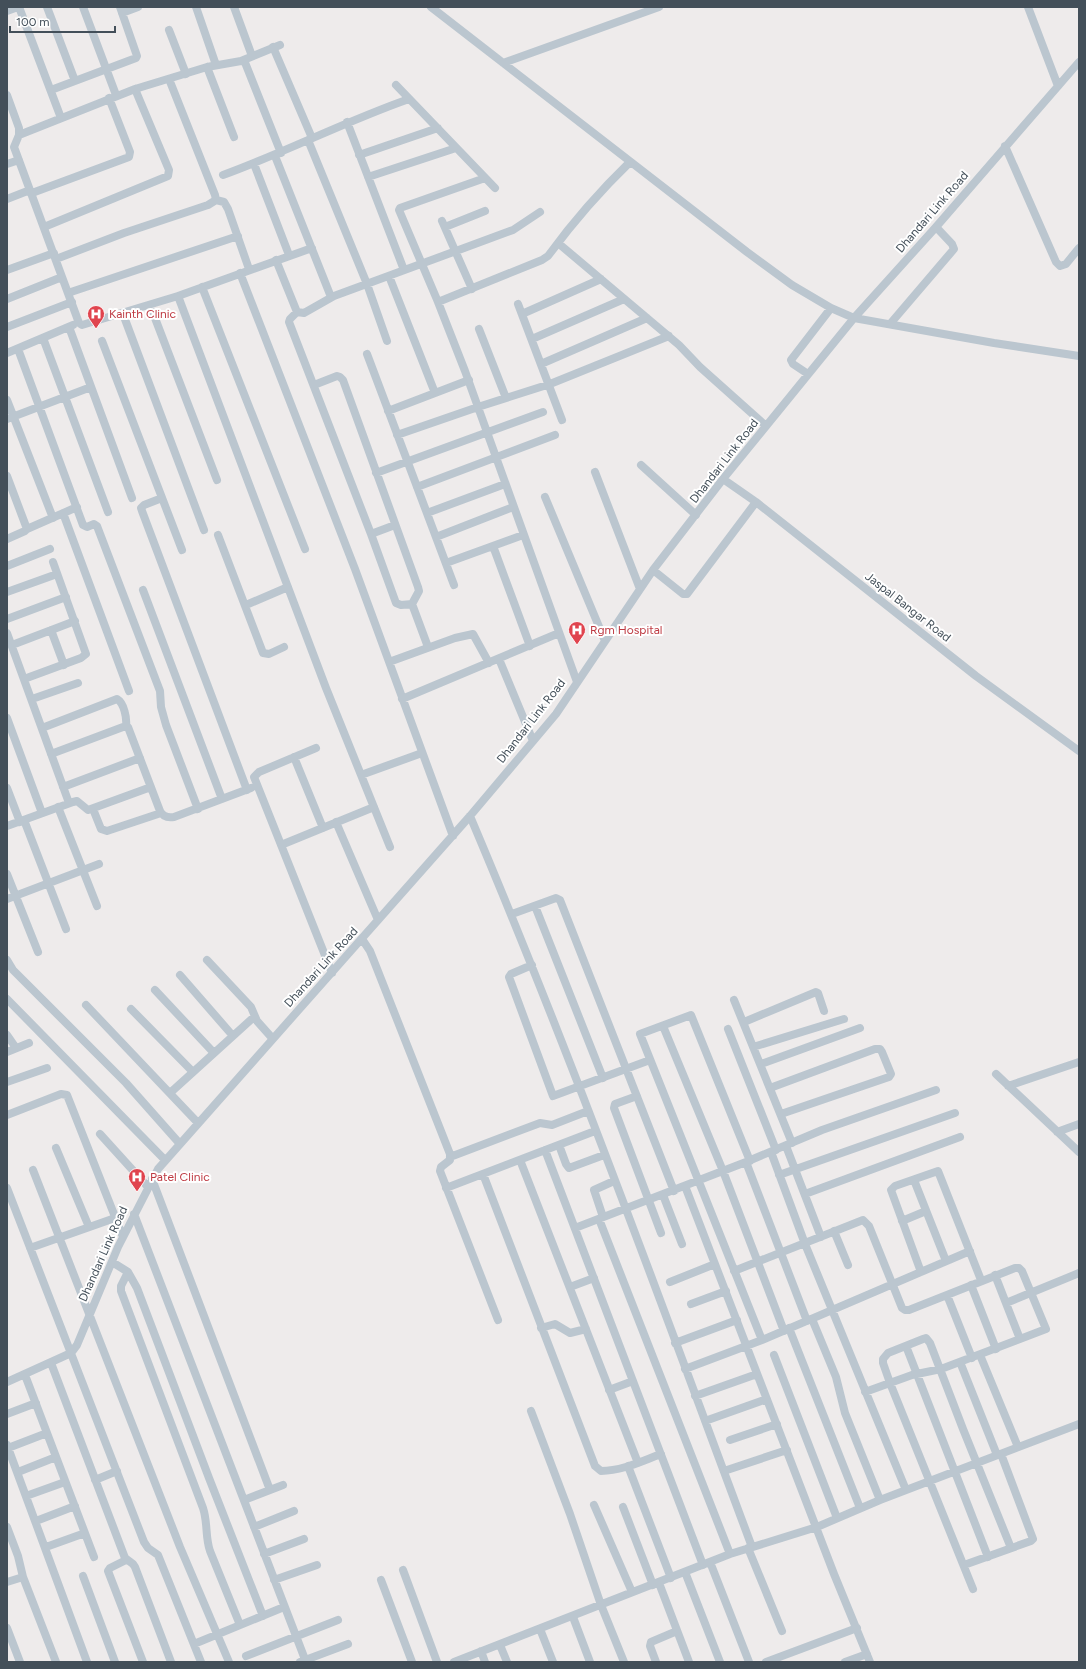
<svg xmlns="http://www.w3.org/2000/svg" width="1086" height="1669" font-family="Figtree,sans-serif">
<rect width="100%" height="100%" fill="#eeebeb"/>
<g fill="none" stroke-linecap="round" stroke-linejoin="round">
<path stroke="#bbc6cf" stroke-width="8" d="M19,7L61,118
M47,7L75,81
M83,7L116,95
M196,7L216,65
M234,7L252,56
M431,7L747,252L792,285L831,308L854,318L994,343L1079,356
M1028,7L1058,86
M7,11L18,7
M122,13L138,7
M169,30L186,74
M273,47L312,138
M244,60L281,153
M503,63L659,7
M207,67L234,137
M396,85L495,188
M51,90L136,58L137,56L120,7
M7,95L19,128V135L14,147L79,323L82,325L178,296L312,248
M347,122L404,270
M19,135L135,89L207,67L241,61L280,45
M308,140L367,284L387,341
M1005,146L1056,262L1060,266L1066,264L1079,248
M359,155L438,128
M275,156L331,297
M7,164L19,160
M254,164L289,255
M223,175C286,152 346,121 409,99
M368,177L456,148
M485,178L400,208L399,210L438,302L465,371L577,682
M32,193L129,157L130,152L109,98
M7,199L30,190
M216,200L224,202L228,209L249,269
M442,221L472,289
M44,227L168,176L169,170L135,89
M445,227L485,211
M558,243L679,345L700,367L766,426
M56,259L124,233L208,205L216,200L215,195L169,79
M276,260L297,312L304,313L334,296L513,230L540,212
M7,270L54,253
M240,273L355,569L453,836
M389,276L435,393
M202,287L305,549
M68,293L238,236
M178,296L326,688L390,847
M7,299L62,277
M438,302L542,260L548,256C573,222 600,191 630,162
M518,304L562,420
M150,305L217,480
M297,312L290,319L289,322L371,534L396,603L401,605L412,604
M123,314L204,530
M522,314L601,279
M890,324L954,249L952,244L936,227
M7,327L72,302
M69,327L132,498
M479,329L506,398
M43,338L108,512
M532,339L624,299
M102,341L182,550
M18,349L83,525L87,527L94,524L97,526L160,691L161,707L166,725L198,809
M7,353L73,325
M367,354L454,585
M541,364L647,318
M808,374L793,364L791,360L831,308
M314,385L337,376L340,377L343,380L418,587L419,591L412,604L428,647
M7,400L53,518
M388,411L469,380
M7,419L91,387
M397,435L478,407L550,384L669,336
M641,465L696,515
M595,472L640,589
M376,473L543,412
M7,476L27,529L25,531L7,539
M723,479L756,502L976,676L1079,751
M417,487L555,435
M545,497L605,641
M162,498L144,505L141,508L142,511L247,790
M63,513L129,691
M427,513L505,484
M27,529L77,507
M371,534L395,525
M218,535L263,653L269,654L284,647
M436,537L513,507
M493,546L530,646
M446,563L523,535
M7,566L50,549
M653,570L683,594H687L756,502
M143,590L222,799
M7,592L57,574
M246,605L288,587
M7,619L66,597
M51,630L64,665
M7,633L69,803
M12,645L75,621
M499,659L533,741
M389,662L455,638L473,634L489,663
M24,679L81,658L86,654L53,562
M32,699L78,683
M402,699L559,633
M7,718L42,813
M42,728L117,699C124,703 127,718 126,726
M316,748L259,772L254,777L332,973
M51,754L123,727H128L160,811C163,817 168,818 174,817L251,788
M294,757L323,828
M361,775L422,753
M63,787L140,758
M7,788L20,822
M58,807L97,906
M93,809L101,829L107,831L161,813
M470,816C572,1057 661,1303 752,1547
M24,820L66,929
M336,822L378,920
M7,826L73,802L77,801L88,810L151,787
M281,845L374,807
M7,874L38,952
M7,899L99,864
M535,906L603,1078
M512,914L556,898L560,900L674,1191
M362,939L370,951L450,1154V1160L441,1167L440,1171L498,1320
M7,960L13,970L126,1083L180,1144
M207,960L251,1007L257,1021L273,1039
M532,965L511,974L509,977L553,1096L650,1060
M180,975L233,1036
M155,990L214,1053
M7,999L165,1160
M734,1000L792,1143
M86,1005L198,1123
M131,1009L193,1072
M744,1022L816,992L818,993L824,1011
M663,1026L723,1171L784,1331
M728,1029L776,1150
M7,1035L16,1048
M753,1047L844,1019
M7,1052L29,1043
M761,1064L860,1028
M996,1074L1079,1152
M7,1082L47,1068
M1008,1086L1079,1062
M770,1088L875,1049H880L882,1052L891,1074L889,1077L781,1114
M170,1093L254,1017
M637,1096L615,1104L614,1108L661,1233
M7,1115L61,1094L67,1095L123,1237
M1057,1132L1079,1124
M100,1134L148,1187
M559,1145L566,1164L569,1168L604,1155
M786,1146L821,1237
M56,1148L89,1227
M545,1150L703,1565
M771,1152L805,1244L906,1490
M450,1157L540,1123L552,1125L588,1111
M520,1160L638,1463
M750,1161L691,1015L640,1034L762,1340
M746,1162L807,1321
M33,1170L180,1547L229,1662
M483,1174L595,1466L601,1471C622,1471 642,1461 661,1454
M779,1175L955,1113
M152,1179L270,1490
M914,1180L946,1261
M685,1186L834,1574L870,1662
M7,1188L144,1542L148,1548L158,1555L201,1662
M446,1188L595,1131
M805,1194L960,1137
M663,1195L682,1244
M134,1214L306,1662
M603,1217L594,1190L614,1181
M599,1219L730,1554
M902,1221L926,1211
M575,1228L746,1162L822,1130L936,1090
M834,1231L848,1265
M30,1248L115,1218
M112,1262L128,1272L137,1288L209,1478L263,1616
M734,1271L863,1220L869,1226L902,1308L905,1310H909L1015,1268H1019L1022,1271L1046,1329L941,1369L912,1375L865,1392
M128,1272L121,1286V1291L203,1508C208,1523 205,1537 210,1551L240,1625
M921,1272L891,1190L895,1186L938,1171L981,1280
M995,1275L1020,1339
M670,1282L715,1264
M971,1285L996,1349
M570,1287L594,1278
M947,1295L972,1358
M1006,1303L1079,1273
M691,1304L726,1291
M812,1319L836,1377L845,1413L880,1500
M541,1328L555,1324L570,1333L586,1329
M789,1328L860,1508
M675,1343L737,1320
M906,1346L988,1557
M774,1355L837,1518
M980,1355L1018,1447
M960,1362L997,1455
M51,1363L125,1558L133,1564L135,1567L171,1662
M685,1369L762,1340L970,1251
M25,1375L94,1557
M7,1382L71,1353L77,1345L118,1247L158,1169L470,816L556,714L653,570L723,479L854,318L936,227L1079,62
M609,1390L633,1381
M695,1396L757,1374
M531,1411L570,1514L601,1605L624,1662
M7,1414L36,1403
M705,1421L767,1399
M730,1440L777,1424
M7,1445L87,1662
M8,1448L47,1433
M628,1466L671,1578
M724,1471L787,1450
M18,1472L56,1457
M95,1480L117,1471
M26,1496L65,1482
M244,1500L283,1485
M594,1505L632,1592
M623,1507L653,1585
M36,1521L75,1506
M7,1527L18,1556L23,1577L56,1662
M254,1527L294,1511
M46,1547L85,1533
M748,1548L782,1631
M264,1554L304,1539
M126,1560L110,1568L108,1571L143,1662
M710,1562L749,1662
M964,1565L1031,1541L1033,1539L1001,1454
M403,1570L437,1662
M685,1572L720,1662
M83,1576L115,1662
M274,1580L317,1565
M381,1580L412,1662
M7,1582L23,1577
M659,1583L689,1662
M973,1589L890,1383L883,1363V1359L888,1353L923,1339L926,1338L930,1343L963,1429L1011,1548
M573,1617L590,1662
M7,1628L20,1662
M540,1629L553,1662
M194,1644L284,1607
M500,1645L507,1662
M481,1651L485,1662
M246,1656L338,1620
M300,1662L348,1644
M454,1662L730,1554L817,1527L880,1500L1079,1424
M656,1662L650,1646L651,1642L677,1631
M766,1662L857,1628
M845,1662L867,1654"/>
</g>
<defs>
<symbol id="hospital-pin" viewBox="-11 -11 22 30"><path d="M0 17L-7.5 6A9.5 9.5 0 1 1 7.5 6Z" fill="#e0444e" stroke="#fff"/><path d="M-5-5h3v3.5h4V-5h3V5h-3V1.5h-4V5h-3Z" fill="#fff"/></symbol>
</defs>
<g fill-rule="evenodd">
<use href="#hospital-pin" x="86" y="304" width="20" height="27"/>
<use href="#hospital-pin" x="567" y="620" width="20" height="27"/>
<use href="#hospital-pin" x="127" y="1167" width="20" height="27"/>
</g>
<g text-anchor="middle" stroke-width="4" stroke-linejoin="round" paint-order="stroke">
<g font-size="12" fill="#434f59" stroke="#fff">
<text transform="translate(932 212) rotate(-49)" y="4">Dhandari Link Road</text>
<text transform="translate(724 461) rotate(-52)" y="4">Dhandari Link Road</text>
<text transform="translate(908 607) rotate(38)" y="4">Jaspal Bangar Road</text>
<text transform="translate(531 721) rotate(-52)" y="4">Dhandari Link Road</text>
<text transform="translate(321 967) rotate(-48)" y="4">Dhandari Link Road</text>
<text transform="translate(103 1254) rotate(-66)" y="4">Dhandari Link Road</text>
</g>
<g font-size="12" fill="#be3a42" stroke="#fff" text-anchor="start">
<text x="109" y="318">Kainth Clinic</text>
<text x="590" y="634">Rgm Hospital</text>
<text x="150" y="1181">Patel Clinic</text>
</g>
</g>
<rect width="1086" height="1669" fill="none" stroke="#434f59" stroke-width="16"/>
<path d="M10 26v6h105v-6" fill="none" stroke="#434f59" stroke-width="2"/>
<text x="16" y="26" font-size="12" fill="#434f59" stroke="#ffffff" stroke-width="3" paint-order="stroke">100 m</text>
</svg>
